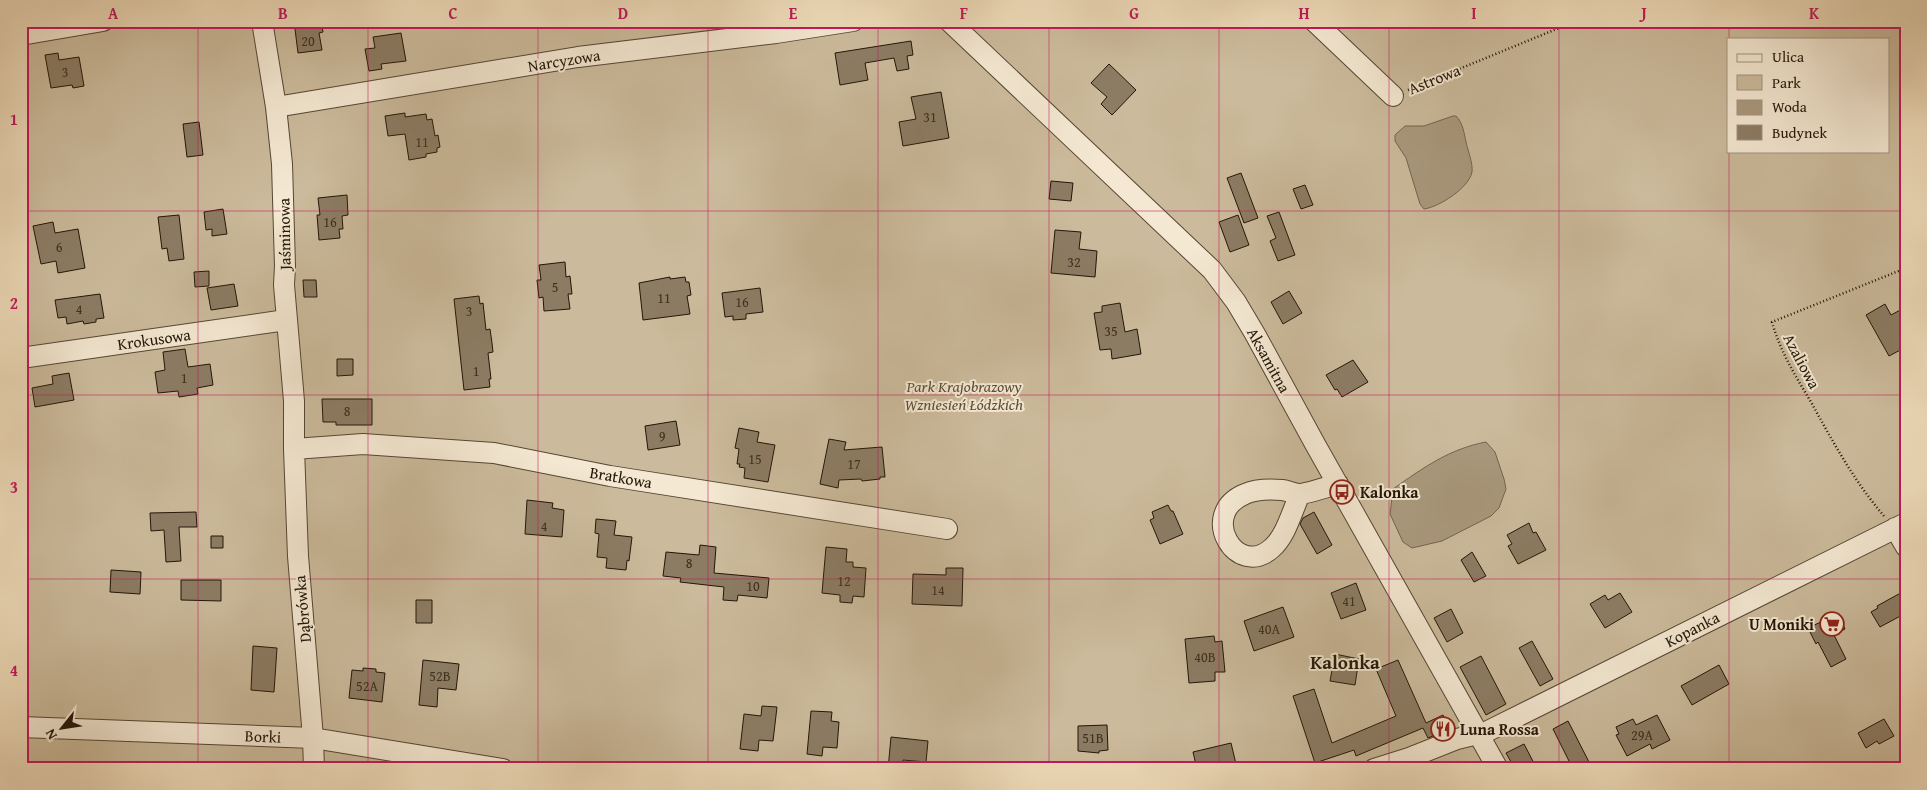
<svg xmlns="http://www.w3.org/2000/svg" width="1927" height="790" font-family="'Gentium Book Plus',serif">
  <rect width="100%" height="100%" fill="#eedbb9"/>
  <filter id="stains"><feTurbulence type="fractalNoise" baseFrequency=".004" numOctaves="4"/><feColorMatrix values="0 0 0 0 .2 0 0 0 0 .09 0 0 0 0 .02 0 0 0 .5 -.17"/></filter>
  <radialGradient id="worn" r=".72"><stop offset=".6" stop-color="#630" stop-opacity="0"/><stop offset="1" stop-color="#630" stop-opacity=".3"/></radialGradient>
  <path fill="#cbba9b" stroke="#766851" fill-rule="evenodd" d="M21,21h1885v748h-1885zM1728,39h160v112h-160z"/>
  <path fill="#a9987c" stroke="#73644d" d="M1453,116h3c7,7 8,17 10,26 2,9 7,21 6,30 -3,16 -33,35 -48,37l-4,-5 -14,-46 -11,-17v-6l10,-9h19z
    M1486,442l9,10 9,27 2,10 -7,19 -8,8 -49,25 -30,7 -9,-6 -13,-28 3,-25c30,-21 56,-40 93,-47z"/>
  <path fill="#8c7c64" stroke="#221607" d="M294,21h27l2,11 -4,1 3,17 -24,3z
    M401,33l5,28 -25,3 1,5 -13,2 -4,-22 10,-1 -2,-11z
    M911,41l2,14 -6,1 2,13 -12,2 -3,-13 -29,5 3,17 -28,5 -5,-32z
    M58,53l1,7 20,-3 5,29 -11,2 -1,-3 -21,3 -6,-33z
    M1109,64l27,26 -24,25 -11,-11 6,-7 -16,-14z
    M941,92l8,46 -46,8 -4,-24 17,-3 -5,-22z
    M405,113v4l21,-3 1,6 5,-1 3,17 3,-1 2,12 -3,1v4l-11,2v3l-17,3 -4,-26 -17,2 -3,-20z
    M199,122l4,33 -16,2 -4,-33z
    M1241,173l17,45 -14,5 -17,-45z
    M1051,181l22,2 -2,18 -22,-2z
    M1305,185l8,20 -12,4 -8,-20z
    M347,195l1,20 -6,1 1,13h-4l1,9 -21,2 -2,-25h3l-2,-17z
    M223,209l4,25 -15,2v-7l-6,1 -2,-18z
    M1279,212l16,43 -17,6 -8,-20 6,-3 -9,-22z
    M179,215l5,44 -15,2 -2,-13 -5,1 -4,-32z
    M1238,215l11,30 -19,7 -11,-30z
    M53,222l2,11 23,-4 7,39 -27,5 -2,-12 -15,3 -8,-38z
    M1055,230l26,2 -2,17 18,2 -2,26 -44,-4z
    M565,262l1,15 4,-1 2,18h-4l2,15 -26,2 -1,-14 -4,1 -2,-18h4l-2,-15z
    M209,271v15l-14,1 -1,-15z
    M670,277v2l15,-2 1,5h3l2,13 -4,1 3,18 -47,6 -4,-37z
    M303,280h13l1,17h-13z
    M234,284l4,22 -27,4 -4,-22z
    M760,288l3,24 -17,2v5l-13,1v-4l-8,1 -3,-24z
    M1289,291l13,22 -19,11 -12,-22z
    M100,294l4,24 -8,1v3l-12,2 -1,-3 -16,3 -1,-7 -8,1 -3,-18z
    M479,296l1,8 3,-1 3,27 4,-1 2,14 1,9 -5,1 3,26h-2l1,8 -26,3 -10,-91z
    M1120,303l5,29 12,-3 4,25 -29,5 -1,-10 -11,1 -6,-37 8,-1v-6z
    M1885,304l6,11 15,-8v23l-5,3 5,8v6l-17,9 -23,-41z
    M185,349l3,18 22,-3 3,21 -16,3 1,6 -19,3 -1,-6 -20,2 -3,-21 10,-2 -2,-18z
    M337,359h16v16l-16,1z
    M1353,360l15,22 -26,15 -5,-8 -2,1 -9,-15z
    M69,373l5,27 -39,7 -3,-19 21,-4 -1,-8z
    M322,399h50v26h-36v-3h-13z
    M676,421l4,24 -32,5 -3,-24z
    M739,428l20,4 -2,10 18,3 -7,37 -24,-4 1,-10 -6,-1 1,-3h-3l2,-15 -4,-1z
    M829,439l17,3 -2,8 38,-3 3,30h-5v2l-18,2 -1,-2 -22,1 -1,8 -18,-4z
    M527,500l26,3 -1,5 12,2 -2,27 -37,-3z
    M1168,505l3,6h2l10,23 -23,10 -10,-24 4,-2 -2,-6z
    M196,512l1,15h-18l2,34 -15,1 -2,-32 -13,1 -1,-18z
    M1314,512l18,33 -15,9 -17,-30 3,-6z
    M596,519l20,2 -2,14 18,2 -3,24 -2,-1 -1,10 -20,-2 1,-10 -10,-1 2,-23 -4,-1z
    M1529,523l4,10 3,-1 10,18 -28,14 -10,-18 4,-2 -5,-9z
    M211,536h12v12h-12z
    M700,545l16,2 -2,26 55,5 -2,20 -29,-3 -1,6 -14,-1 1,-13 -44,-5 1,-4 -18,-2 3,-24 33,3z
    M826,547l21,2 -1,13h7v5l13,1 -2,29 -11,-1 -1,7 -12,-1v-7l-18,-2z
    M1472,552l14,24 -12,6 -13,-22z
    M946,568h17l-1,38 -50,-2 1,-30 33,1z
    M111,570l30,2 -1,22 -30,-2z
    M181,580h40v21l-40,-1z
    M1356,583l10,27 -25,9 -10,-26z
    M1906,590v23l-26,14 -9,-15 7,-4 -1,-2z
    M1620,593l12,19 -27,16 -15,-24 15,-9 3,5z
    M416,600h16v23h-16z
    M1283,607l11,30 -40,14 -10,-30z
    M1451,609l12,24 -16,9 -13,-24z
    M1838,614l7,15 -11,6 12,24 -15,8 -13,-25 -2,2 -8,-16z
    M1214,636l1,6 7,-1 3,31h-10v9l-26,2 -4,-44z
    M1532,641l21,38 -13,7 -21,-38z
    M253,646l24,2 -3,44 -23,-2z
    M1335,654l24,5 -4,26 -25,-4z
    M1481,656l25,48 -20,11 -26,-48z
    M423,660l36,4 -3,26 -18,-2 -1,19 -18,-2z
    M1398,660l28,63 17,-8 7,14 -22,9 -5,-10 -67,28 -2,-6 -39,13 -22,-67 21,-7 18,54 64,-27 -20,-47z
    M1719,665l10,19 -37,21 -11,-19z
    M363,668l13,1v3l9,1 -3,29 -33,-4 3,-28 11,1z
    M762,706l15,1 -4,34 -14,-1 -1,11 -18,-2 4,-35 17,2z
    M811,711l21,1 -1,9 8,1 -2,26 -14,-1 -1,9 -15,-2z
    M1657,715l13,25 -18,9 -2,-5 -23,12 -11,-21 3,-1 -3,-7 17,-8 3,6z
    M1884,719l10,17 -15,8 -2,-3 -11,7 -8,-15z
    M1568,721l21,41 -12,7h-4l-20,-40z
    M1107,725l1,25 -9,1v2l-21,-2v-25z
    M891,737l37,4 -2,21 -23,-2 -1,9h-14z
    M1231,743l5,21 -18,5h-21l-4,-17z
    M1524,744l13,25h-22l-9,-16z"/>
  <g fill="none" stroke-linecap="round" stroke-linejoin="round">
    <g stroke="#554734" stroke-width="22">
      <path id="minor" d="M262,21l14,86 6,57 3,102 -1,19 10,116v48l4,107 15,182 1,31
        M949,21l263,249 24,32 19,32 60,110 183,325
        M1314,21l79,75
        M21,35l82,-14
        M276,107l302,-50 198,-24 77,-12
        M21,358l265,-38
        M294,449l69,-5 131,9 116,23 337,53
        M1300,494c-8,17 -14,42 -28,54 -35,32 -75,-34 -27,-54 11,-5 25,-5 37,-4 7,1 13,4 19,4 12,-2 25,-7 37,-10
        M1895,528l11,19
        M21,727l292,11 190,31
        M1374,769l35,-11 48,-19 29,-7 420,-209"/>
    </g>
    <path stroke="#221607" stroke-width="2.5" stroke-dasharray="1 2.5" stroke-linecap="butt" d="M1408,90l168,-69
      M1884,516c-30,-35 -51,-74 -73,-114 -15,-25 -31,-51 -39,-80l134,-54"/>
    <use href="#minor" stroke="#f4e8d2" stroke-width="20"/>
  </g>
  <path fill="none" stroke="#c2185b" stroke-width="1" stroke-opacity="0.55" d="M198,21v748M368,21v748M538,21v748M708,21v748M878,21v748M1049,21v748M1219,21v748M1389,21v748M1559,21v748M1729,21v18M1729,151v618M21,211h1885M21,395h1885M21,579h1885"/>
  <defs>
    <g id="bus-ring" transform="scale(1.25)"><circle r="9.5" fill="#f4e8d2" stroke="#8f2418" stroke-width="1.5"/><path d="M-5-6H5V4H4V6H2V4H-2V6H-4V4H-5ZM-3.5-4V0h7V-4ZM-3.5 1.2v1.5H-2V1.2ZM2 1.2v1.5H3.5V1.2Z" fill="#8f2418"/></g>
    <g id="supermarket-ring" transform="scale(1.25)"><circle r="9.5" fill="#f4e8d2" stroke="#8f2418" stroke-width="1.5"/><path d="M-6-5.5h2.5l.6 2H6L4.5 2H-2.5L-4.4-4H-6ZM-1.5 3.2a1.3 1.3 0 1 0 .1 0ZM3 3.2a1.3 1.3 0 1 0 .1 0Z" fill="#8f2418"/></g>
    <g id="restaurant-ring" transform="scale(1.25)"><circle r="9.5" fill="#f4e8d2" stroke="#8f2418" stroke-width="1.5"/><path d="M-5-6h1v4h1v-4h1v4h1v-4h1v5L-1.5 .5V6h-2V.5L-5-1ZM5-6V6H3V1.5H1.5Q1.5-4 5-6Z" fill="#8f2418"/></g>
  </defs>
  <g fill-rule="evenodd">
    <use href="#bus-ring" x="1342" y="492"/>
    <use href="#supermarket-ring" x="1832" y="624"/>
    <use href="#restaurant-ring" x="1443" y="729"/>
  </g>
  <g text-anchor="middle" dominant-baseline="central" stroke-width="4" stroke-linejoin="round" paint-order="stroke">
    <g font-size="14" fill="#3c301e">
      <text x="308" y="41">20</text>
      <text x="65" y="72">3</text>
      <text x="930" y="117">31</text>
      <text x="422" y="142">11</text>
      <text x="330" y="222">16</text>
      <text x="59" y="247">6</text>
      <text x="1074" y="262">32</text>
      <text x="555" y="287">5</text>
      <text x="664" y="298">11</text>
      <text x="742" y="302">16</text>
      <text x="79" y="309">4</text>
      <text x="469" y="311">3</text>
      <text x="1111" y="331">35</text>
      <text x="476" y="371">1</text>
      <text x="184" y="378">1</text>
      <text x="347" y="411">8</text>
      <text x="662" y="436">9</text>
      <text x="755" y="459">15</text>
      <text x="854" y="464">17</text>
      <text x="544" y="526">4</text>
      <text x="689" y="563">8</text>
      <text x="844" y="581">12</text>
      <text x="753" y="586">10</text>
      <text x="938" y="590">14</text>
      <text x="1349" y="601">41</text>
      <text x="1269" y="629">40A</text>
      <text x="1205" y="657">40B</text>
      <text x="440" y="676">52B</text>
      <text x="367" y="686">52A</text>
      <text x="1642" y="735">29A</text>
      <text x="1093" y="738">51B</text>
    </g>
    <g font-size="16" fill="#221607" stroke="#f4e8d2">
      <text transform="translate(564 60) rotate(-9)">Narcyzowa</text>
      <text transform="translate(1434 79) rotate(-22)">Astrowa</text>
      <text transform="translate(284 234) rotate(-91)">Jaśminowa</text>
      <text transform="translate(154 339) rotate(-8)">Krokusowa</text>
      <text transform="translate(1269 360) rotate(61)">Aksamitna</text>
      <text transform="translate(1802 361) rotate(62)">Azaliowa</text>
      <text transform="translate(621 477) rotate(10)">Bratkowa</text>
      <text transform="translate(302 609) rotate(-95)">Dąbrówka</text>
      <text transform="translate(1692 629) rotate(-27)">Kopanka</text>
      <text transform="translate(263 736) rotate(2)">Borki</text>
    </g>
    <g font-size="16" font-style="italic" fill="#5d4f3b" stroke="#f4e8d2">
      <text x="964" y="386">Park Krajobrazowy<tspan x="964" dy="18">Wzniesień Łódzkich</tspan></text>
    </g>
    <g font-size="16" font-weight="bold" fill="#221607" stroke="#f4e8d2" text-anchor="start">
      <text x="1360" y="492">Kalonka</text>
      <text x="1814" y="624" text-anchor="end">U Moniki</text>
      <text x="1460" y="729">Luna Rossa</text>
    </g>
    <g font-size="19" font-weight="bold" fill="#221607" stroke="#f4e8d2">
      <text x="1345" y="662">Kalonka</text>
    </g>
  </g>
  <rect width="1927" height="790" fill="none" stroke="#eedbb9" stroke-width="55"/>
  <rect x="1727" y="38" width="162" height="115" fill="#f4e8d2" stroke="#a09481"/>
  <rect x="1737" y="54" width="25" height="8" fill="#f4e8d2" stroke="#a09481"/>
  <text x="1772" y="62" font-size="15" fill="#221607">Ulica</text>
  <rect x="1737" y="75" width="25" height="15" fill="#cbba9b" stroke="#a09481"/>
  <text x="1772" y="88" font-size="15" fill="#221607">Park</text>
  <rect x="1737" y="100" width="25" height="15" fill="#a9987c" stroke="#a09481"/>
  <text x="1772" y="112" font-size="15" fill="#221607">Woda</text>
  <rect x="1737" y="125" width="25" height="15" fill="#8c7c64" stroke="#a09481"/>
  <text x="1772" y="138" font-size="15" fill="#221607">Budynek</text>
  <g transform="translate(62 728) rotate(240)" stroke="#f4e8d2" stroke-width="4" paint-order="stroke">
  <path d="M0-4L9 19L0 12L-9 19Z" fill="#221607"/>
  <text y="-8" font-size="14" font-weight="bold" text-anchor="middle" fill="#221607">N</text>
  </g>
  <rect x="28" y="28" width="1872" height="734" fill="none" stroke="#c2185b" stroke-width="2"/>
  <g font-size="16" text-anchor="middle" font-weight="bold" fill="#c2185b">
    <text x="113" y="19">A</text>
    <text x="283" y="19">B</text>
    <text x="453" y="19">C</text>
    <text x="623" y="19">D</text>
    <text x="793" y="19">E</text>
    <text x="964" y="19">F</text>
    <text x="1134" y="19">G</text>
    <text x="1304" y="19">H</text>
    <text x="1474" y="19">I</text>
    <text x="1644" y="19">J</text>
    <text x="1814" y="19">K</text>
    <text x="14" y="125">1</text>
    <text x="14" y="309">2</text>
    <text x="14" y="493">3</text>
    <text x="14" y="676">4</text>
  </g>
  <rect width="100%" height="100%" filter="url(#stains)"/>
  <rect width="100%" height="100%" fill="url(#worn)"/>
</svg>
